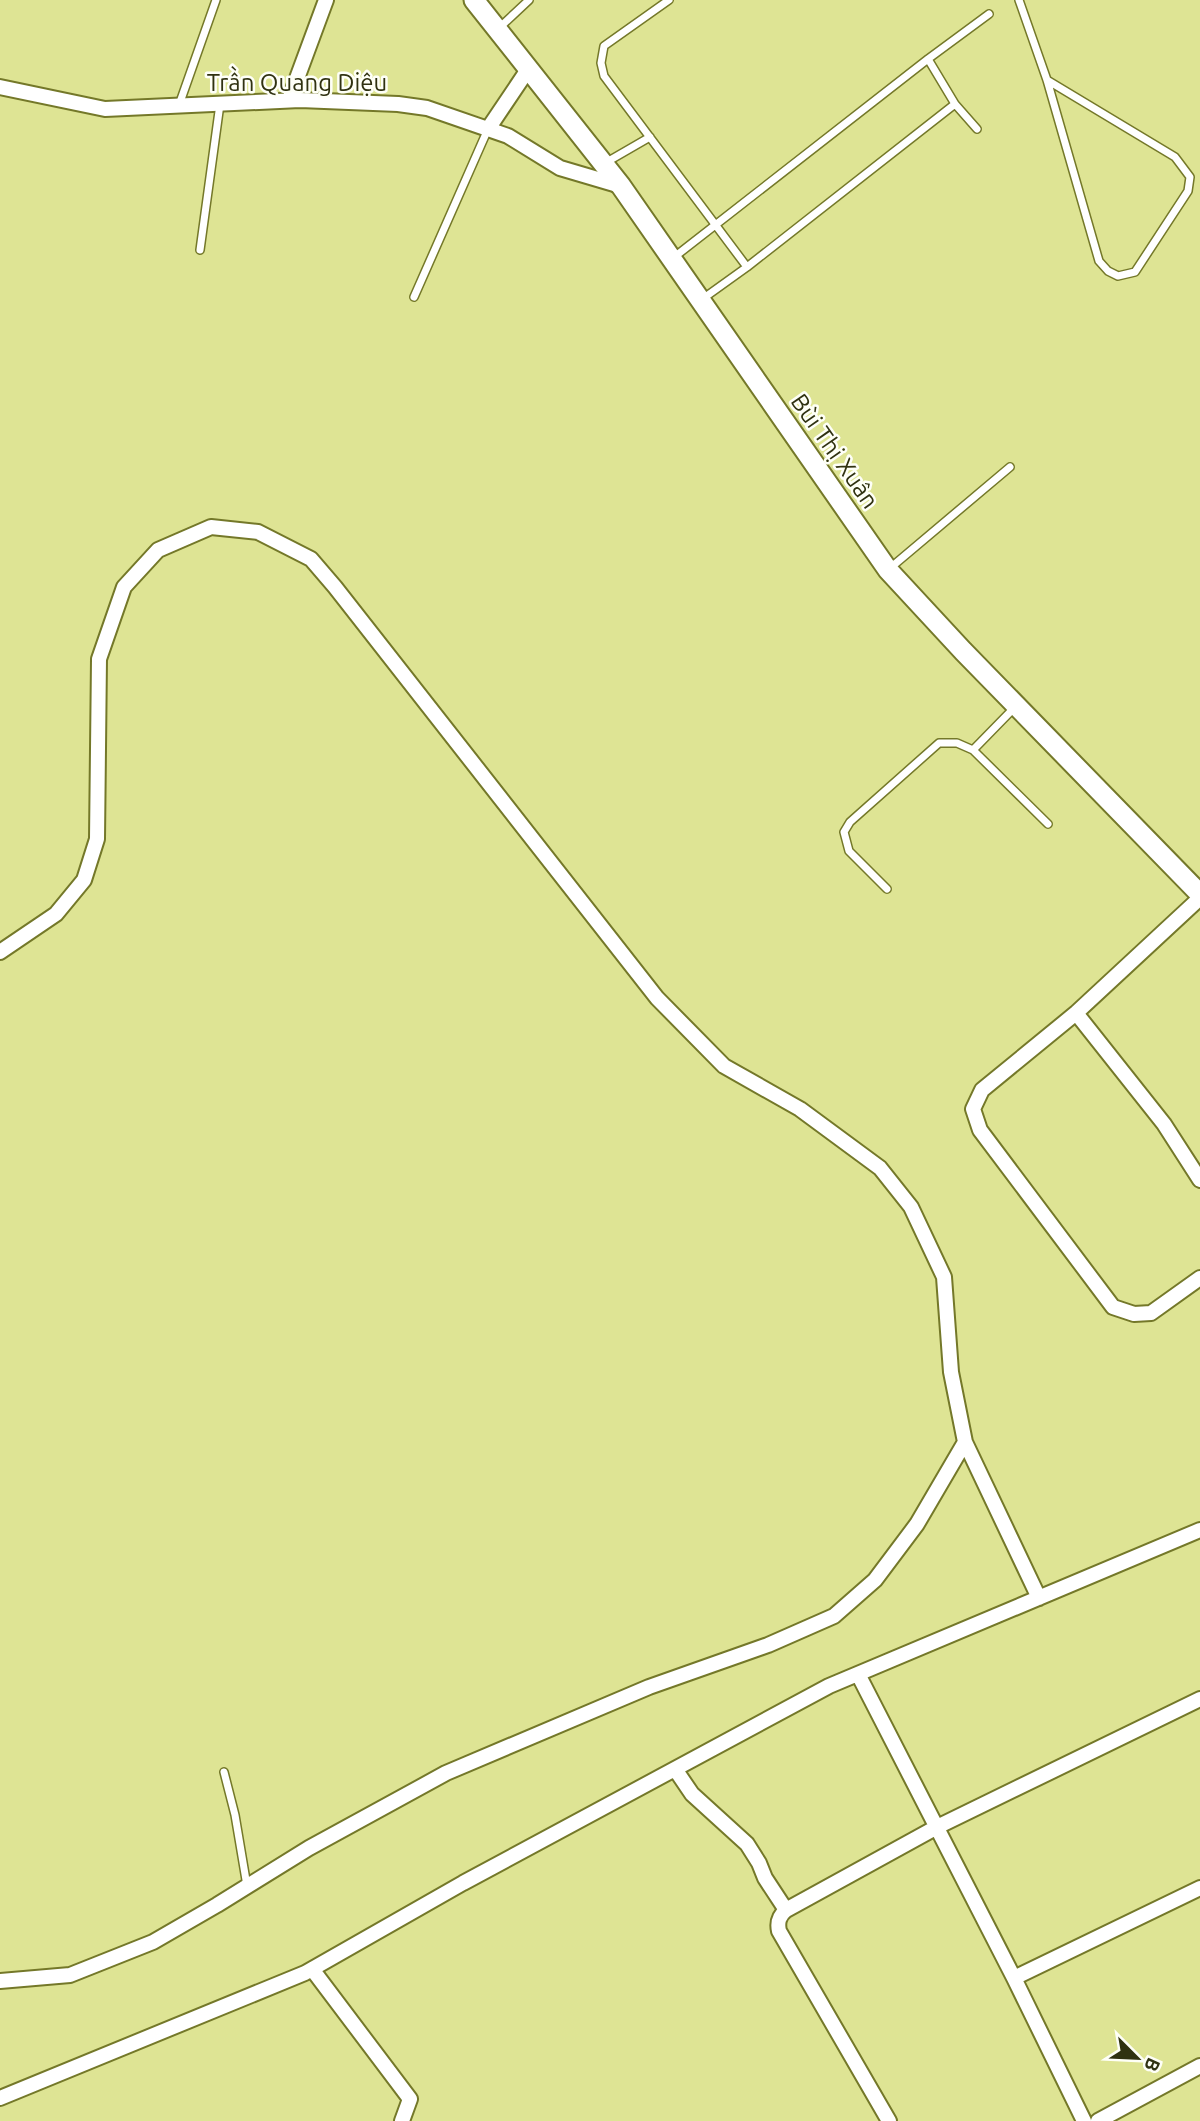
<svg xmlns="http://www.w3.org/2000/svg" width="1200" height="2121" font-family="Ubuntu,sans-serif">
  <rect width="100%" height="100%" fill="#dee494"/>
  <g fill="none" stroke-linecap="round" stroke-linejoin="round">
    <g stroke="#747829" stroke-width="10">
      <path id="service" d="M669,0l-65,46 -3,17 3,13 143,191
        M1019,0l28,80 52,181 9,10 10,5 17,-4 53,-81 2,-14 -15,-20 -128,-77
        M498,29l31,-29
        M955,104l22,25
        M179,105l37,-105
        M605,163l45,-26
        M200,250l20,-146
        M673,258l255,-199 61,-45
        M414,297l74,-168
        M701,300l46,-33 208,-163 -27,-45
        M889,569l121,-102
        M973,750l75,74
        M887,889l-38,-38 -5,-19 6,-10 89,-79h18l16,7 43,-44
        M224,1772l11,43 12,71"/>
    </g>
    <g stroke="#747829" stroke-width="18">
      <path id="minor" d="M0,87l105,22 195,-9 98,4 29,4 81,28 52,32 61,18
        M289,100l37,-100
        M488,129l41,-61
        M1200,898l-124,115 -94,77 -9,19 7,21 133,177 21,7 17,-1 49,-35
        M0,952l56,-38 28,-34 13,-41 2,-180 25,-72 34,-37 53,-23 47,5 53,27 24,28 322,411 67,68 76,43 80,59 31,39 33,70 7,95 14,70 74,156
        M1076,1013l88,111 36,56
        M858,1674l156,304 70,143
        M675,1769l17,25 55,50 12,19 6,15 21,32
        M312,1969l98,130 -8,22
        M1014,1978l186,-90
        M0,1981l70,-6 83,-33 64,-37 92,-57 137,-75 203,-86 119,-42 66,-29 41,-36 42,-56 48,-82
        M0,2098l305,-125 158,-90 366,-197 371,-156
        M889,2121l-110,-190c-2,-9 0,-15 7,-21l151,-83 263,-128
        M1098,2121l102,-55"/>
    </g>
    <g stroke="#747829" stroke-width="23">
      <path id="secondary" d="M474,0l147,186 267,384 75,81 237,243"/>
    </g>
    <use href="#service" stroke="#fff" stroke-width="7"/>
    <use href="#minor" stroke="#fff" stroke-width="14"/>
    <use href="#secondary" stroke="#fff" stroke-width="19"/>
  </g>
  <g text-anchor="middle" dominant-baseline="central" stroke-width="5" stroke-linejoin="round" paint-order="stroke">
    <g font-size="24" fill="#303211" stroke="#fefff7">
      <text x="297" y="82">Trần Quang Diệu</text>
      <text transform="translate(835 451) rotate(55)">Bùi Thị Xuân</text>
    </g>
  </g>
  <g transform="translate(1137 2058) rotate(114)" stroke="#fefff7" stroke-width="5" paint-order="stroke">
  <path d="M0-5L12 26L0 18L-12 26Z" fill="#303211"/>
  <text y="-10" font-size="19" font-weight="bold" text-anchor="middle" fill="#303211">B</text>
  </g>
</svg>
